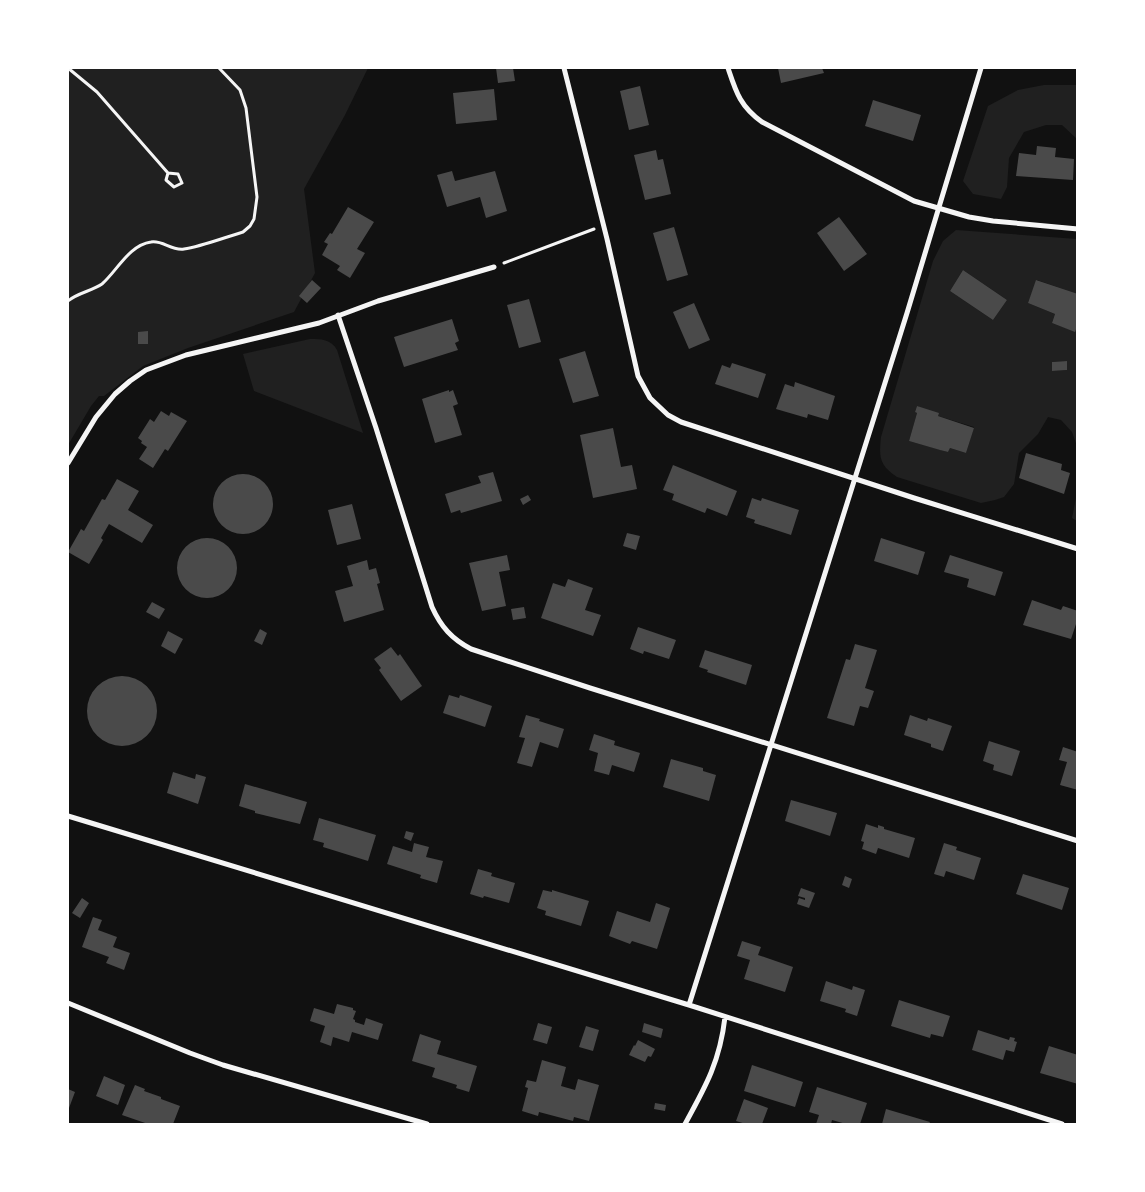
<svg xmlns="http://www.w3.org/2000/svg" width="1145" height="1192" font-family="'Exo 2',sans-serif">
  <rect width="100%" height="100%" fill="#111"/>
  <path fill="#202020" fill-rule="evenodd" d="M68,68h300l-23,47 -41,74 11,84 -21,39 -106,36 -45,18 -39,30h-5l-8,10 -23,39z
    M1044,85h33v54l-15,-14h-16l-22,7 -15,26 -2,29 -6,12 -28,-5 -10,-13 25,-75 30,-16z
    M956,230l121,9v55l-40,-14 -9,23 27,11 -3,9 22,8 3,-7v122l-5,-14 -11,-12 -13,-3 -10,17 -19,19 -5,31 -10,13 -9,3 -14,3 -84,-26c-18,-12 -18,-20 -16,-40l52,-176 10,-20zM963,270l44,30 -14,20 -43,-29zM1067,361v9l-15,1v-9zM917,406l21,10 36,11 -8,26 -16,-5 -2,4 -39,-11 8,-28 -2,-1z
    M310,339c11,0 21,0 27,11l26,83 -109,-42 -11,-37z
    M1077,493v28l-5,-3z"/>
  <path fill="#4a4a4a" d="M496,68h17l2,13 -17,2z
    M778,68h44l2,5 -43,10z
    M640,86l9,39 -20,5 -9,-39z
    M494,89l3,31 -41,4 -3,-31z
    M873,100l48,15 -8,26 -48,-15z
    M1037,146l19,2 -1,9 19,2 -1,21 -57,-4 3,-23 17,2z
    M656,150l2,10 5,-1 8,35 -26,6 -11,-45z
    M452,171l3,10 40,-10 12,40 -21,7 -6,-21 -33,10 -10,-32z
    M348,207l26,15 -17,27 8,4 -15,25 -13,-8 3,-4 -18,-11 6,-11 -4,-2 6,-9 2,1z
    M839,217l28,37 -23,17 -27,-38z
    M674,227l14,48 -21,6 -14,-48z
    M963,270l44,30 -14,20 -43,-29z
    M312,280l9,8 -14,15 -8,-7z
    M1036,280l42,14v30l-3,8 -23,-9 3,-9 -27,-11z
    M529,299l12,43 -22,6 -12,-43z
    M694,303l16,37 -21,9 -16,-37z
    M452,319l7,22 -4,2 3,7 -54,17 -10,-30z
    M148,331v13h-10v-12z
    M585,351l14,45 -26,7 -14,-44z
    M1067,361v9l-15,1v-9z
    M732,363l34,11 -8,24 -43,-14 7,-19 8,3z
    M795,382l40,14 -7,24 -20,-6 -1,4 -31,-9 9,-25 9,3z
    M449,390v2l4,-2 5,14 -5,2 9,29 -27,8 -13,-44z
    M917,406l22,7 -1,3 36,12 -8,25 -16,-5 -2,4 -8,-2 -31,-9 8,-28 -2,-1z
    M161,411l8,5 2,-4 16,9 -19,30 -3,-2 -12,19 -14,-9 8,-12 -6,-4 1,-2 -4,-3 12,-19 4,3z
    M613,428l8,39 11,-2 5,24 -44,9 -13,-63z
    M1026,453l36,11 -1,6 9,3 -6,21 -45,-16z
    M673,465l64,26 -10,25 -20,-8 -2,5 -33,-13 2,-6 -11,-4z
    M493,472l9,29 -41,12 -1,-3 -9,3 -6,-19 36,-11 -3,-7z
    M213 504a30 30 0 1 1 60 0a30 30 0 1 1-60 0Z
    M117,479l22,12 -11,19 25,15 -11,18 -33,-19 -8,14 2,2 -14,24 -21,-12 13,-23 3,2 18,-32 3,1z
    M528,495l3,5 -8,5 -3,-6z
    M752,498l9,3 1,-3 37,12 -8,25 -37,-12 1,-3 -9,-3z
    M352,504l9,35 -24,6 -9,-35z
    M627,533l13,3 -4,14 -13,-4z
    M881,538l44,14 -7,23 -44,-14z
    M177 568a30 30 0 1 1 60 0a30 30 0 1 1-60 0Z
    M507,555l3,15 -11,2 7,34 -24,5 -13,-48z
    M950,555l53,17 -8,24 -28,-9 2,-8 -25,-7z
    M367,560l2,10 7,-2 4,15 -3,1 7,26 -40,12 -9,-31 18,-5 -6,-20z
    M568,579l25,9 -8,22 16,5 -8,21 -52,-18 12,-35 12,4z
    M1032,600l29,10 2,-4 15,5v7l-7,21 -48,-14z
    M152,602l13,7 -6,10 -13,-7z
    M524,607l2,11 -13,2 -2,-11z
    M638,627l38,13 -7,19 -25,-8 -1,3 -13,-5z
    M260,629l7,4 -5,12 -8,-4z
    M168,631l15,8 -8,15 -14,-8z
    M855,644l22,6 -12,38 9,3 -6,17 -8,-2 -6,20 -27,-8 19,-59 4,1z
    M391,647l7,9 2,-2 22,32 -21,15 -22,-31 2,-2 -7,-9z
    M705,650l47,15 -6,20 -39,-13 1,-2 -9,-3z
    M87 711a35 35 0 1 1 70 0a35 35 0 1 1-70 0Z
    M449,695l10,3 1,-3 32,11 -7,21 -42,-14z
    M526,715l14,4 -1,2 25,8 -6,19 -18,-6 -8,25 -15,-4 8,-25 -6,-1z
    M910,715l17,6 1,-3 24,8 -9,25 -12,-4v-3l-27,-9z
    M594,734l21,7 -1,4 26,8 -6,19 -22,-7 -3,10 -15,-4 4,-18 -9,-3z
    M989,741l31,10 -8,25 -19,-6 1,-5 -11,-4z
    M1063,747l15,5v38l-18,-5 7,-23 -8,-2z
    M671,759l32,9v3l13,4 -7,26 -46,-14z
    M173,772l22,7 1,-5 10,3 -8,27 -31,-11z
    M245,784l62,18 -7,22 -45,-11v-2l-16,-5z
    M791,800l46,13 -7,23 -45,-15z
    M319,818l57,17 -8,26 -45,-14 1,-4 -11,-3z
    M866,824l12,4v-3l6,2v2l31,9 -6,20 -31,-10 -2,6 -14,-5 2,-7 -3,-1z
    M406,831l8,2 -3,8 -7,-3z
    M414,843l15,4 -3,10 17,4 -6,22 -17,-5 1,-3 -34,-11 6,-18 19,6z
    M944,843l13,4 -1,3 25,8 -7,22 -28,-9 -2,6 -10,-3z
    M478,869l14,4 -1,3 24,7 -6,20 -25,-7 -1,2 -13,-4z
    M1023,874l46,14 -7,22 -46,-16z
    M845,876l7,3 -3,9 -7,-3z
    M801,888l14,5 -6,15 -12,-4 2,-6 6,2v-2l-7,-2z
    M543,890l9,2v-2l37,11 -8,25 -36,-11 1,-4 -9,-3z
    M82,898l7,5 -9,15 -8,-5z
    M656,903l14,5 -13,41 -25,-8 -2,3 -21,-8 8,-25 33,11z
    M93,917l9,3 -4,10 19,7 -4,10 17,6 -6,17 -18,-7 3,-6 -27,-10z
    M742,941l19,6 -3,8 35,12 -8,25 -41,-13 6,-19 -13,-4z
    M826,981l26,9 1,-4 12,4 -8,26 -12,-4 1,-3 -26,-8z
    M899,1000l51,16 -7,21 -12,-3 -1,4 -39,-12z
    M337,1004l16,4v2l3,1 -3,8 2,1v2l9,3 2,-7 17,6 -5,16 -26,-8 -3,10 -16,-5 -2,9 -11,-4 5,-16 -15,-5 4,-13 20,6z
    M538,1023l14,4 -5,17 -14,-4z
    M644,1023l19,6 -2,9 -19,-6z
    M586,1026l13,4 -6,21 -14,-4z
    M978,1030l31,10 1,-3 5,1 -1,3 3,1 -3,10 -8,-2 -3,10 -31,-10z
    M420,1034l21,7 -4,13 40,12 -8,26 -13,-4 1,-3 -25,-8 3,-9 -23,-7z
    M638,1040l17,9 -4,8 -3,-1 -3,6 -16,-7 5,-10 1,1z
    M1049,1046l29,9v29l-38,-11z
    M542,1060l24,7 -5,19 14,4 3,-11 21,6 -10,36 -15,-4 -1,4 -34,-9 -1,4 -16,-5 6,-23 -3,-1 2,-7 9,2z
    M752,1065l51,17 -8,25 -51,-16z
    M104,1076l21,9 -7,20 -22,-9z
    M135,1085l10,4 -1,2 17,6v2l19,7 -7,18h-25l-26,-9z
    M817,1087l50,16 -7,21h-14l-14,-4 -1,4h-15l3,-9 -10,-3z
    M68,1089l7,3 -6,16h-1z
    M744,1099l24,9 -6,16h-16l-10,-3z
    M655,1103l11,2 -1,6 -11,-2z
    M886,1109l44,13 -1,2h-47z"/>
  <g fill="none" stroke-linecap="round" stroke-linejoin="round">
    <path stroke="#f5f5f5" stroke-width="3" d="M68,68l29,24 71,81 10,1 4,9 -8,4 -8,-7 2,-7
      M504,263l90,-34
      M68,301c9,-8 24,-10 34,-17 15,-13 27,-39 49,-42 12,-2 20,9 33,7 16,-2 42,-12 59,-17l7,-6 4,-7 3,-22 -11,-89 -6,-18 -21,-22"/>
    <path stroke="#f5f5f5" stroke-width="5" d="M564,68l43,171 31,137 12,22 18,17 13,7 233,76 164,51
      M728,68c8,24 12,38 34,54l152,79 55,16 24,4 85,8
      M338,315l38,113 56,179c9,20 20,32 39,42l119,39 488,153
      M68,463l28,-46 19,-23 15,-13 16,-11 40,-15 133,-32 59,-22 116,-34
      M68,816l621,189 373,119
      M68,1003l122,50 33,12 204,59
      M689,1005l218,-692 74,-245
      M685,1124c21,-38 35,-63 40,-107"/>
  </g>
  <rect width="1145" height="1192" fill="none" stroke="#ffffff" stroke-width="138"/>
</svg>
